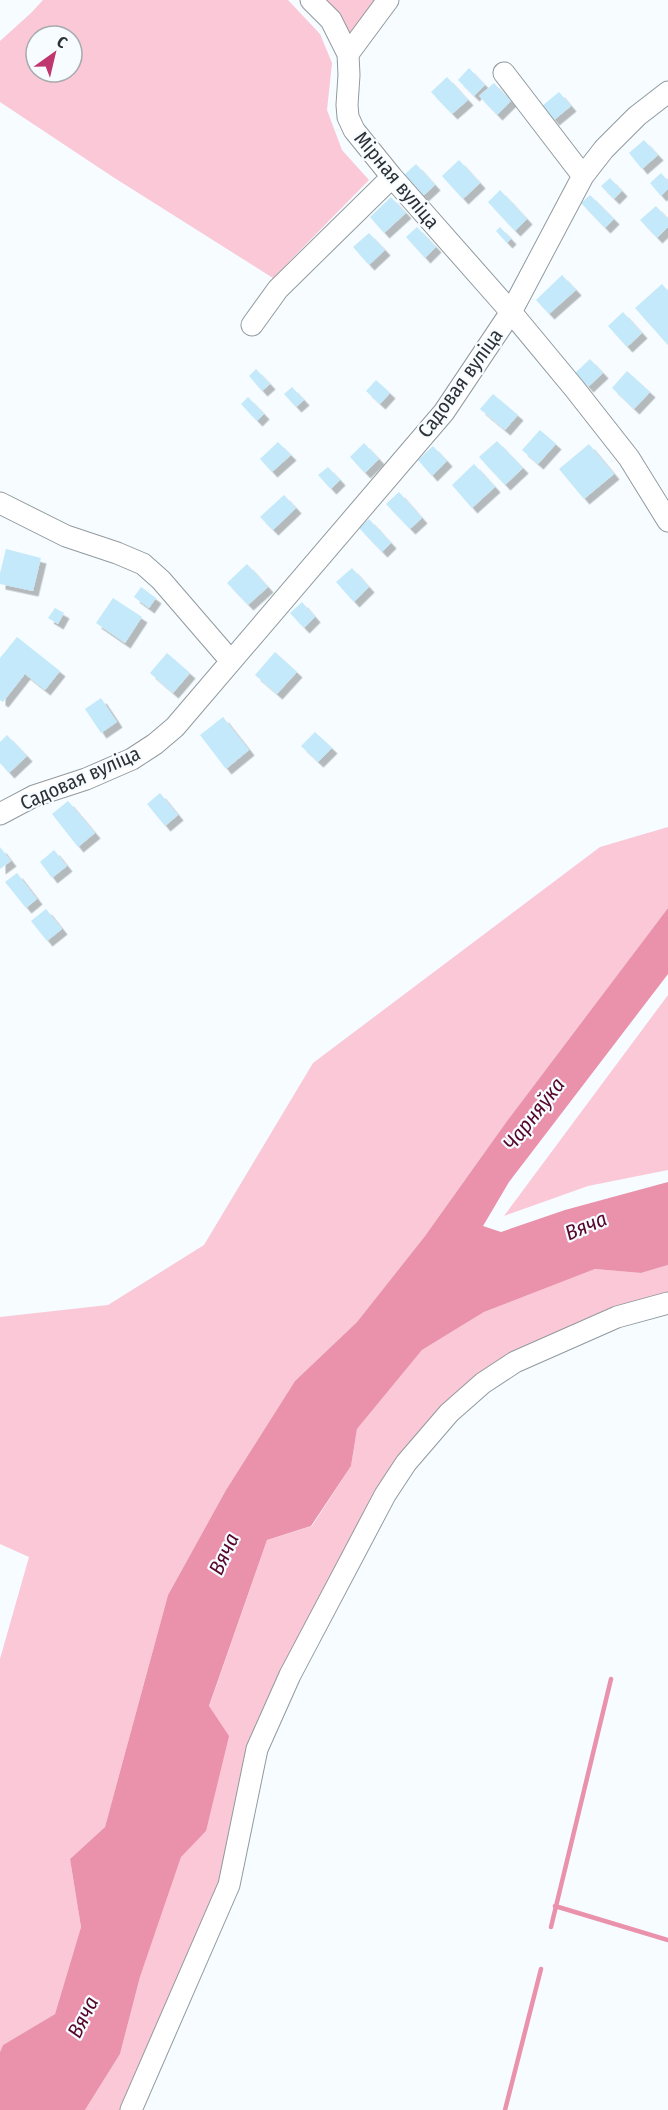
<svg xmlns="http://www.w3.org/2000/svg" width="668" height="2110" font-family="'Fira Sans Condensed',sans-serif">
  <defs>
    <filter id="shadow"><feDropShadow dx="5.5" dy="5.5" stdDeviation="0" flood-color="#0004"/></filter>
  </defs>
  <rect width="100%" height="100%" fill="#f6fcff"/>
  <path fill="#fac8d6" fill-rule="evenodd" d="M43,0h245l32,34 12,29 -5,47 15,40 27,30 -96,98 -160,-101 -113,-75v-61l31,-28zM36,36h36v36h-36z
    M311,0h75l-38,54z
    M668,827v81l-161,213 -82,115 -68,86 -62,59 -69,109 -58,105 -63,232 -35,32 11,68 -26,87 -52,31 -3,7v-393l29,-102 -29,-13v-227l108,-12 96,-60 109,-182 287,-216z
    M668,995v175l-80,16 -84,30z
    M668,1265v38l-153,59 -109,101 -149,286 -28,136 -98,225h-46l35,-56 20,-77 41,-121 25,-25 3,-124 58,-167 45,-14 39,-60 6,-37 65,-79 62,-38 111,-43 46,4z"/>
  <path fill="#ea91ac" d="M668,908v66l-159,208 -26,44 18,6 64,-22 103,-28v83l-27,8 -46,-4 -111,43 -62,38 -65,79 -6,37 -40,60 -44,14 -58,166 20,30 -23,95 -25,26 -41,120 -20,77 -35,56h-85v-58l3,-7 52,-31 26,-87 -11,-68 35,-32 63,-232 58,-105 69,-109 62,-59 68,-86 82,-115z"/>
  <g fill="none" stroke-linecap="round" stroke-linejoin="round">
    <path stroke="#ea91ac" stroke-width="4.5" d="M555,1906l113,34
      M551,1927l60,-248
      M505,2110l36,-141"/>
  </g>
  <path fill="#c4e9fa" filter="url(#shadow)" d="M469,68l16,17 -11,11 -16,-16z
    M447,77l21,23 -16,14 -21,-22z
    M494,83l17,18 -14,14 -18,-19z
    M559,92l12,14 -17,14 -12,-14z
    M644,140l14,15 -16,14 -13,-16z
    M459,160l21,23 -17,16 -21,-23z
    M416,164l19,21 -12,11 -19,-21z
    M661,173l7,8v8l-7,7 -11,-13z
    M610,178l12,13 -8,8 -13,-13z
    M500,190l27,29 -12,12 -27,-29z
    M590,195l24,24 -9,9 -24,-25z
    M391,197l15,16 -22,20 -14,-16z
    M656,206l12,13v8l-11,11 -17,-18z
    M417,227l19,20 -11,11 -19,-21z
    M500,227l11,12 -4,4 -11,-12z
    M369,233l16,17 -16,15 -16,-18z
    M562,275l14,15 -27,24 -13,-14z
    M662,284l6,7v54l-33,-37z
    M623,312l19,21 -15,14 -19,-21z
    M590,359l13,14 -15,14 -13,-14z
    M256,369l14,15 -8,7 -13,-15z
    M627,371l23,21 -16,17 -22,-21z
    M376,380l14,13 -10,11 -14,-13z
    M292,387l12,13 -8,7 -12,-13z
    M493,394l25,21 -13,15 -25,-21z
    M248,397l16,17 -7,7 -16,-17z
    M540,430l16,14 -18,20 -16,-14z
    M497,441l26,27 -18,17 -26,-28z
    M278,442l13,13 -19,17 -12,-13z
    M364,443l15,16 -14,14 -15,-16z
    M589,444l25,30 -30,25 -25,-30z
    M433,446l14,15 -15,15 -14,-16z
    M474,464l21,23 -23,21 -20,-23z
    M328,467l12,13 -9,9 -13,-14z
    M399,492l23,26 -12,11 -24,-25z
    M284,495l12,13 -23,22 -13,-13z
    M369,519l22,24 -9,9 -23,-24z
    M6,549l35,9 -8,33 -33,-7v-11z
    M247,564l21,23 -20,18 -21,-22z
    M352,568l17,19 -15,15 -18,-20z
    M141,587l15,11 -7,10 -15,-11z
    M113,598l29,19 -17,26 -29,-20z
    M302,602l13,15 -11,11 -14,-15z
    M55,608l9,5 -6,11 -10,-6z
    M17,637l43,34 -15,19 -20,-16 -22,28 -3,-2v-42z
    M275,652l22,20 -20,22 -22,-19z
    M167,653l23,20 -17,20 -23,-20z
    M101,698l16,24 -16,11 -16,-24z
    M223,717l26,33 -23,19 -26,-34z
    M315,732l17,16 -14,14 -17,-16z
    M7,735l20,21 -18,17 -9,-10v-21z
    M160,793l18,22 -13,11 -18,-22z
    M68,801l27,32 -17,14 -26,-33z
    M0,847l11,14 -11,8z
    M54,850l13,16 -15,12 -12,-16z
    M17,873l20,26 -11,9 -21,-26z
    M46,909l16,20 -15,12 -16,-20z"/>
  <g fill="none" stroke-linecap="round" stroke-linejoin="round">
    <g stroke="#919a9e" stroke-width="23">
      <path id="minor" d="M311,0l20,20 17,34 1,21 -2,30 1,12 6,13 38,47 119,135 63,76 55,70 39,63
        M348,54l40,-54
        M504,73l79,103
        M252,325l26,-36 114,-112
        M0,503l66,33 51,17 26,11 18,16 69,80
        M0,814l34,-18 52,-17 46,-20 23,-15 20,-17 269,-315 67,-100 72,-136 21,-27 33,-33 31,-24
        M131,2110l98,-225 28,-136 33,-74 95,-180 21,-32 43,-50 34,-30 32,-21 102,-45 51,-14"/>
    </g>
    <use href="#minor" stroke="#fff" stroke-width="21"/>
  </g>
  <g text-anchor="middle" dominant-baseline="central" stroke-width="4.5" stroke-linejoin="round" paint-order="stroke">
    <g font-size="20" fill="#2d3133" stroke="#f6fcff">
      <text transform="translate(397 180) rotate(50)">Мірная вуліца</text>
      <text transform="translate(460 383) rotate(-54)">Садовая вуліца</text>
      <text transform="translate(80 778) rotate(-24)">Садовая вуліца</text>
    </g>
    <g font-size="21" font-style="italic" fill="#57062b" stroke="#f6fcff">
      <text transform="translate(534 1114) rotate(-52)">Чарняўка</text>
      <text transform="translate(586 1226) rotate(-23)">Вяча</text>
      <text transform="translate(224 1554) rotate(-65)">Вяча</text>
      <text transform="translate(83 2017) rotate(-63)">Вяча</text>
    </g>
  </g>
  <g transform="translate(54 54) rotate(34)"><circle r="28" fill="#f6fcff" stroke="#a6abad" stroke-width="1.5"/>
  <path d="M0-4.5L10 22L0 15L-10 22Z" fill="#c0366e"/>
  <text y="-9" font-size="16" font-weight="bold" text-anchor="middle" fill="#2d3133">С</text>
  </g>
</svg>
